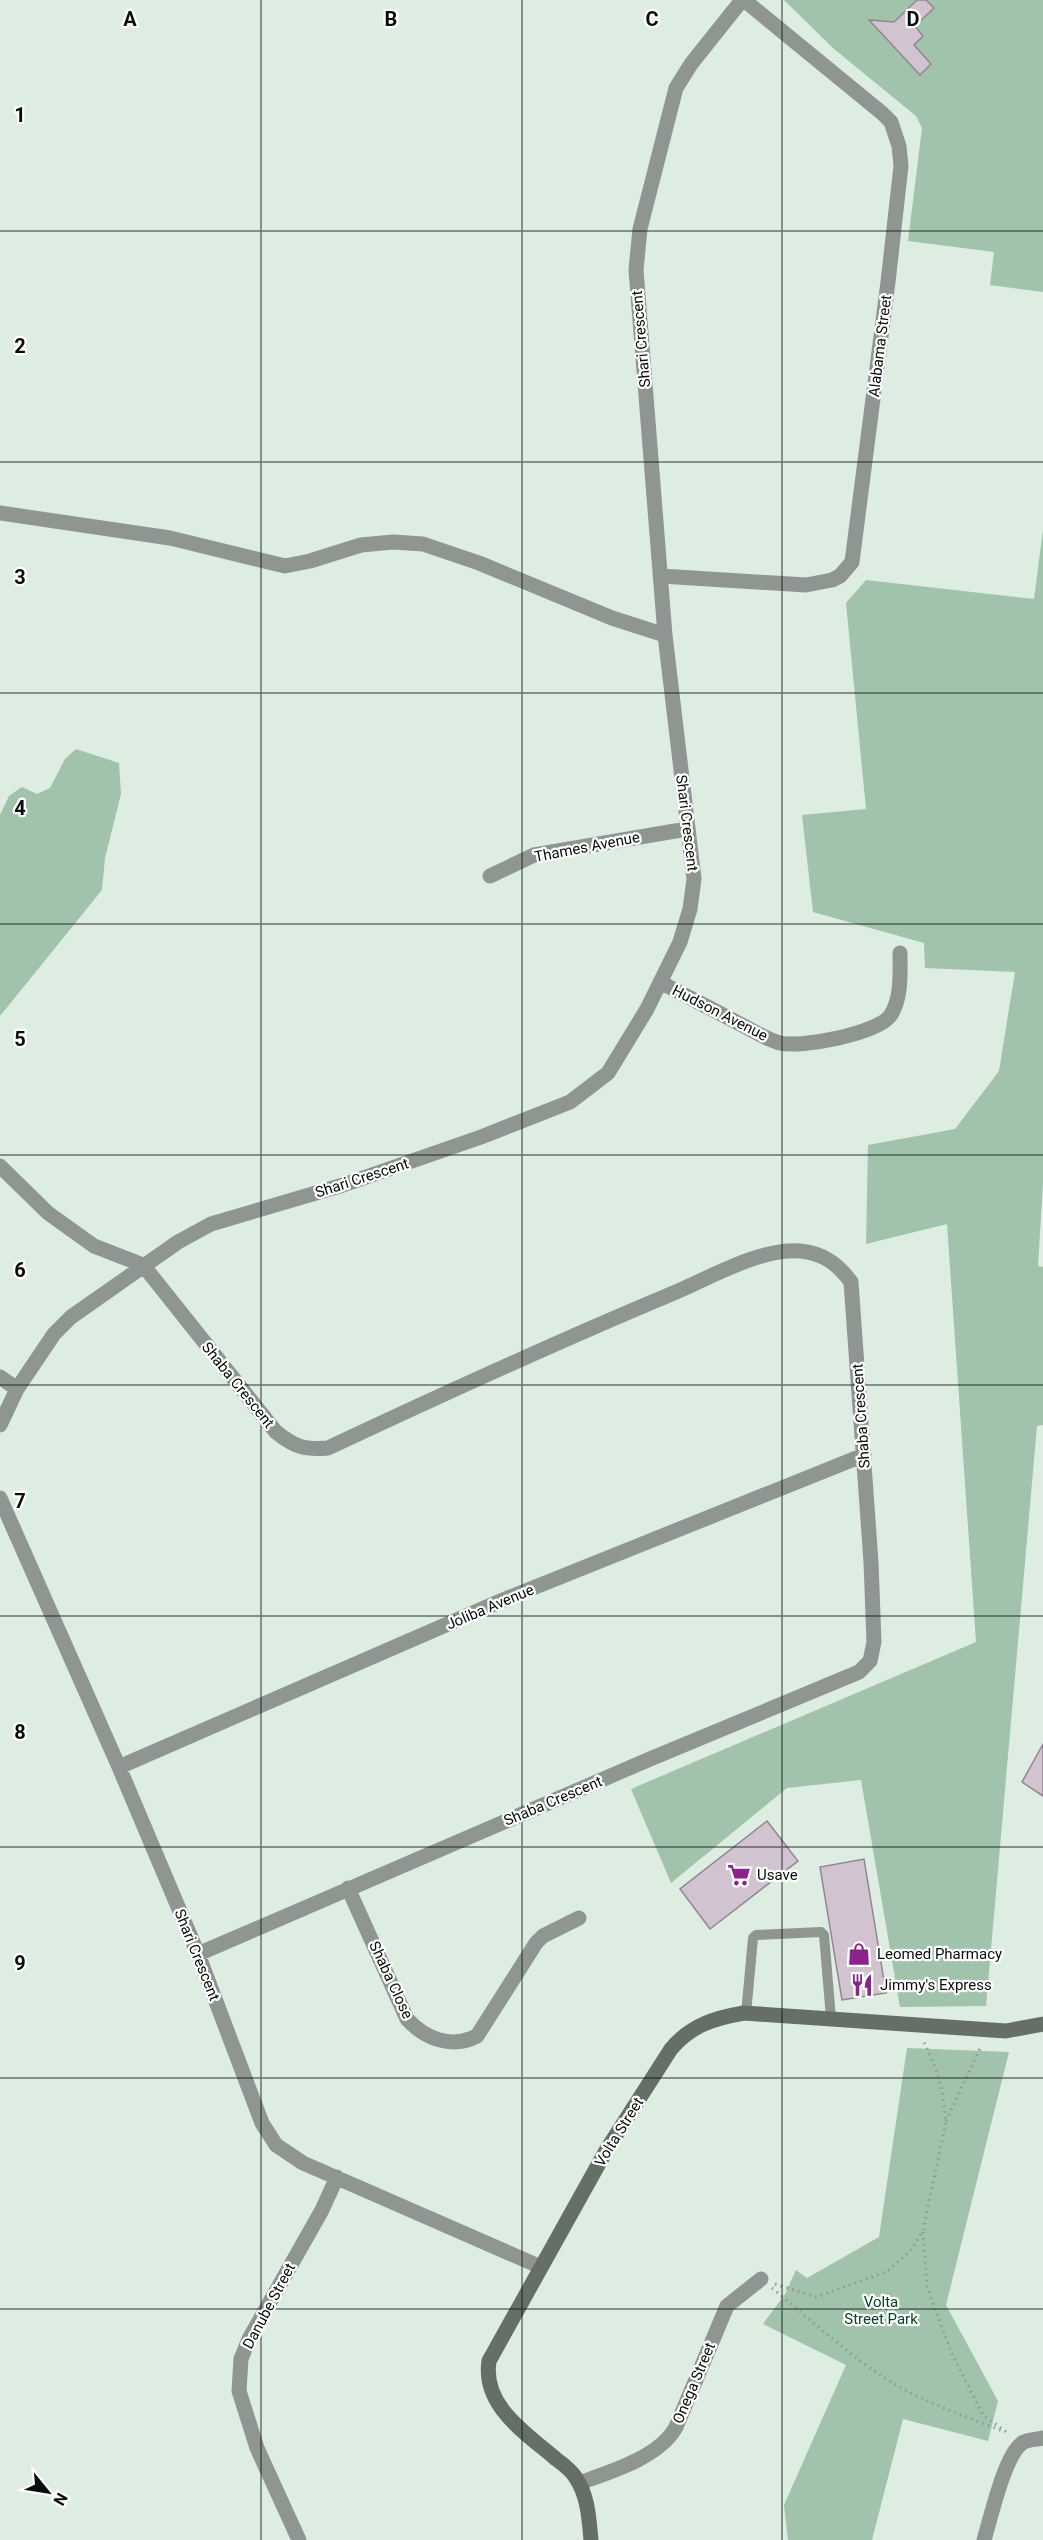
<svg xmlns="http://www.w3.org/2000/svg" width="1043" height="2540" font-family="Roboto,sans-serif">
  <rect width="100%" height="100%" fill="#ddede2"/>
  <path fill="#a1c2ab" d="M784,0h259v292l-53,-7 4,-33 -86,-11 14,-113 -6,-12 -82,-67z
    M1043,530v652l-5,84 5,1v158l-6,1 -51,580 -86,1 -39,-227 -74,8 -116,95 -40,-94 345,-147 -29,-418 -81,20 2,-99 87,-16 44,-58 16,-99 -90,-4 -1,-25 -111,-31 -11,-97 64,-6 -20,-206 20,-23 168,19z
    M76,749l43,14 2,31 -16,64 -3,32 -102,126v-201l9,-19 13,-9 15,7 13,-6 15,-29z
    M907,2048l102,4 -63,253 52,96 -10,40 -85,-22 -31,121h-84l-4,-35 62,-140 -83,-41 22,-30 11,-24 11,8 72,-41z"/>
  <path fill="#d1c3d0" stroke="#928591" stroke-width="1.5" d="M917,0h9l8,8 -19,18 8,10 -9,9 17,19 -11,11 -51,-55 25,2z
    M1043,1744v52l-21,-14z
    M767,1821l31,40 -88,68 -30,-40z
    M864,1859l22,134 -44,7 -22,-133z"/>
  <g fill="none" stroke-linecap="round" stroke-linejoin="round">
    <path stroke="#8e9b92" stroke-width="3" stroke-dasharray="1.5 4.5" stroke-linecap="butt" d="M946,2121l35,-75
      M923,2232l4,54 24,66 32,63 26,19
      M775,2284l41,13 72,-26 24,-22 11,-19 23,-108 -4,-33 -6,-20 -12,-27
      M772,2288c35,29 68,59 105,85 38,26 84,42 126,58"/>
    <path stroke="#8f9691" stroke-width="10" d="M746,2014l7,-76 3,-3 65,-3 3,3 7,83"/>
    <path stroke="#8f9691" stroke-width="15" d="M0,513l170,25 115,28 25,-5 51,-16 32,-3 30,2 56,19 133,55 53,17
      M661,576l145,9 26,-5 8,-4 12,-14 36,-280 13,-116 -2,-20 -8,-24 -9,-9 -138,-113
      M490,876l44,-21 153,-26
      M660,982c26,14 52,27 78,41 13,6 27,16 42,20 21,5 96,-9 110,-27 12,-17 10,-43 10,-63
      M0,1166l48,47 46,33 49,19 133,167c19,15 28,18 52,16 115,-54 231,-107 348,-156 35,-15 85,-44 124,-41 23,2 38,13 51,31l20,280 3,80 -4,19 -11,11 -209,87 -452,195
      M0,1377l17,12
      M0,1425l17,-36 37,-55 17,-17 107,-75 33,-18 132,-39 138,-48 89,-35 38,-29 39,-64 33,-67 10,-33 4,-30 -29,-244 -29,-365 4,-41 36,-141 15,-24 51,-64
      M0,1498l119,269 79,187 64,169 14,22 27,18 238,104
      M119,1767l384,-167 361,-145
      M348,1888l59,131c18,20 45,30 70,17l59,-93 7,-7 36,-18
      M579,2483c31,-11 81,-26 97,-56l51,-121 34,-27
      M299,2540l-42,-92 -18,-57 2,-32 8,-20 73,-129 15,-33
      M984,2540c7,-23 20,-82 37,-96 5,-5 15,-4 22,-6"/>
    <path stroke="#656f68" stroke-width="15" d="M591,2540c-2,-21 -3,-44 -15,-62 -5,-8 -13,-14 -20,-19 -30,-26 -74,-53 -67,-98l118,-212 64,-100c20,-24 44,-31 73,-36l262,18 37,-7"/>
  </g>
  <path fill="none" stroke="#070d09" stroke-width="1.5" stroke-opacity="0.55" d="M261,0v2540M522,0v2540M782,0v2540M0,231h1043M0,462h1043M0,693h1043M0,924h1043M0,1155h1043M0,1385h1043M0,1616h1043M0,1847h1043M0,2078h1043M0,2309h1043"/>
  <defs>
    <g id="supermarket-bare" transform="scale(1.8)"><path d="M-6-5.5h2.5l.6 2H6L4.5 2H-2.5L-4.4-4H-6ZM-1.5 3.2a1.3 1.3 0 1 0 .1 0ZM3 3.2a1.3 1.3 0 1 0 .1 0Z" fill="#8a248b" stroke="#fff" stroke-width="2.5" paint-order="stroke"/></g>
    <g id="shop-bare" transform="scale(1.8)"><path d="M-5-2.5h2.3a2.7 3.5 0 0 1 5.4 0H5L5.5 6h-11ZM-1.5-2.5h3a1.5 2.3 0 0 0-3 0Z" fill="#8a248b" stroke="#fff" stroke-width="2.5" paint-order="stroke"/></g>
    <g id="restaurant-bare" transform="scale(1.8)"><path d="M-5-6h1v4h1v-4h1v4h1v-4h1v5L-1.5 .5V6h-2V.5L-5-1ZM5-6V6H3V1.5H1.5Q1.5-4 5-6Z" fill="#8a248b" stroke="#fff" stroke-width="2.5" paint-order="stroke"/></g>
  </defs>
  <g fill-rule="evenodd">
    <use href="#supermarket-bare" x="739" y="1875"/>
    <use href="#shop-bare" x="859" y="1954"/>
    <use href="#restaurant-bare" x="862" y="1985"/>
  </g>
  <g text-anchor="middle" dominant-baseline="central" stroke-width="4.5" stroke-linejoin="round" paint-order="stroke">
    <g font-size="15" fill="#070d09" stroke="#fff">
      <text transform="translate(641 339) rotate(-95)">Shari Crescent</text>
      <text transform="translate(880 346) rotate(-83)">Alabama Street</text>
      <text transform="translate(687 823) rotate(83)">Shari Crescent</text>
      <text transform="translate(587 847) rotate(-11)">Thames Avenue</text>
      <text transform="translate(720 1013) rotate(27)">Hudson Avenue</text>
      <text transform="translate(362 1178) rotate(-18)">Shari Crescent</text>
      <text transform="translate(238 1385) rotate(51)">Shaba Crescent</text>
      <text transform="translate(861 1416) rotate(-94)">Shaba Crescent</text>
      <text transform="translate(490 1607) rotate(-23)">Joliba Avenue</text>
      <text transform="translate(553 1801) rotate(-23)">Shaba Crescent</text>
      <text transform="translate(197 1955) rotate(68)">Shari Crescent</text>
      <text transform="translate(391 1980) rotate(65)">Shaba Close</text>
      <text transform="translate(619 2132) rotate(-58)">Volta Street</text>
      <text transform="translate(269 2306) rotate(-62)">Danube Street</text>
      <text transform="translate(694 2383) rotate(-67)">Onega Street</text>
    </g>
    <g font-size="15" fill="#070d09" stroke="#fff" text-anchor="start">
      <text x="757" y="1875">Usave</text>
      <text x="877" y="1954">Leomed Pharmacy</text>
      <text x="880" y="1985">Jimmy's Express</text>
    </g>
    <g font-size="15" fill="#024424" stroke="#fff">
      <text x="881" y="2302">Volta<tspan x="881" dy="17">Street Park</tspan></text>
    </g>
  </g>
  <g font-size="20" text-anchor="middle" font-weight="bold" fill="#070d09" stroke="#fff" stroke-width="4.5" stroke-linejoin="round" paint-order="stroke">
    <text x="130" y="26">A</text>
    <text x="391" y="26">B</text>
    <text x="652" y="26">C</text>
    <text x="913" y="26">D</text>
    <text x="20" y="122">1</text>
    <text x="20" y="353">2</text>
    <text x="20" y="584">3</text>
    <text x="20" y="815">4</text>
    <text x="20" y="1046">5</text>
    <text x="20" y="1277">6</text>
    <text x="20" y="1508">7</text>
    <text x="20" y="1739">8</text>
    <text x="20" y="1970">9</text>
  </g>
  <g transform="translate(48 2492) rotate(120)" stroke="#ffffff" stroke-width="4.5" paint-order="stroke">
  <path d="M0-4.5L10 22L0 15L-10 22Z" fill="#070d09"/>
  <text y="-9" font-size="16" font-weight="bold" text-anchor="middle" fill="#070d09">N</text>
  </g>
</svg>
